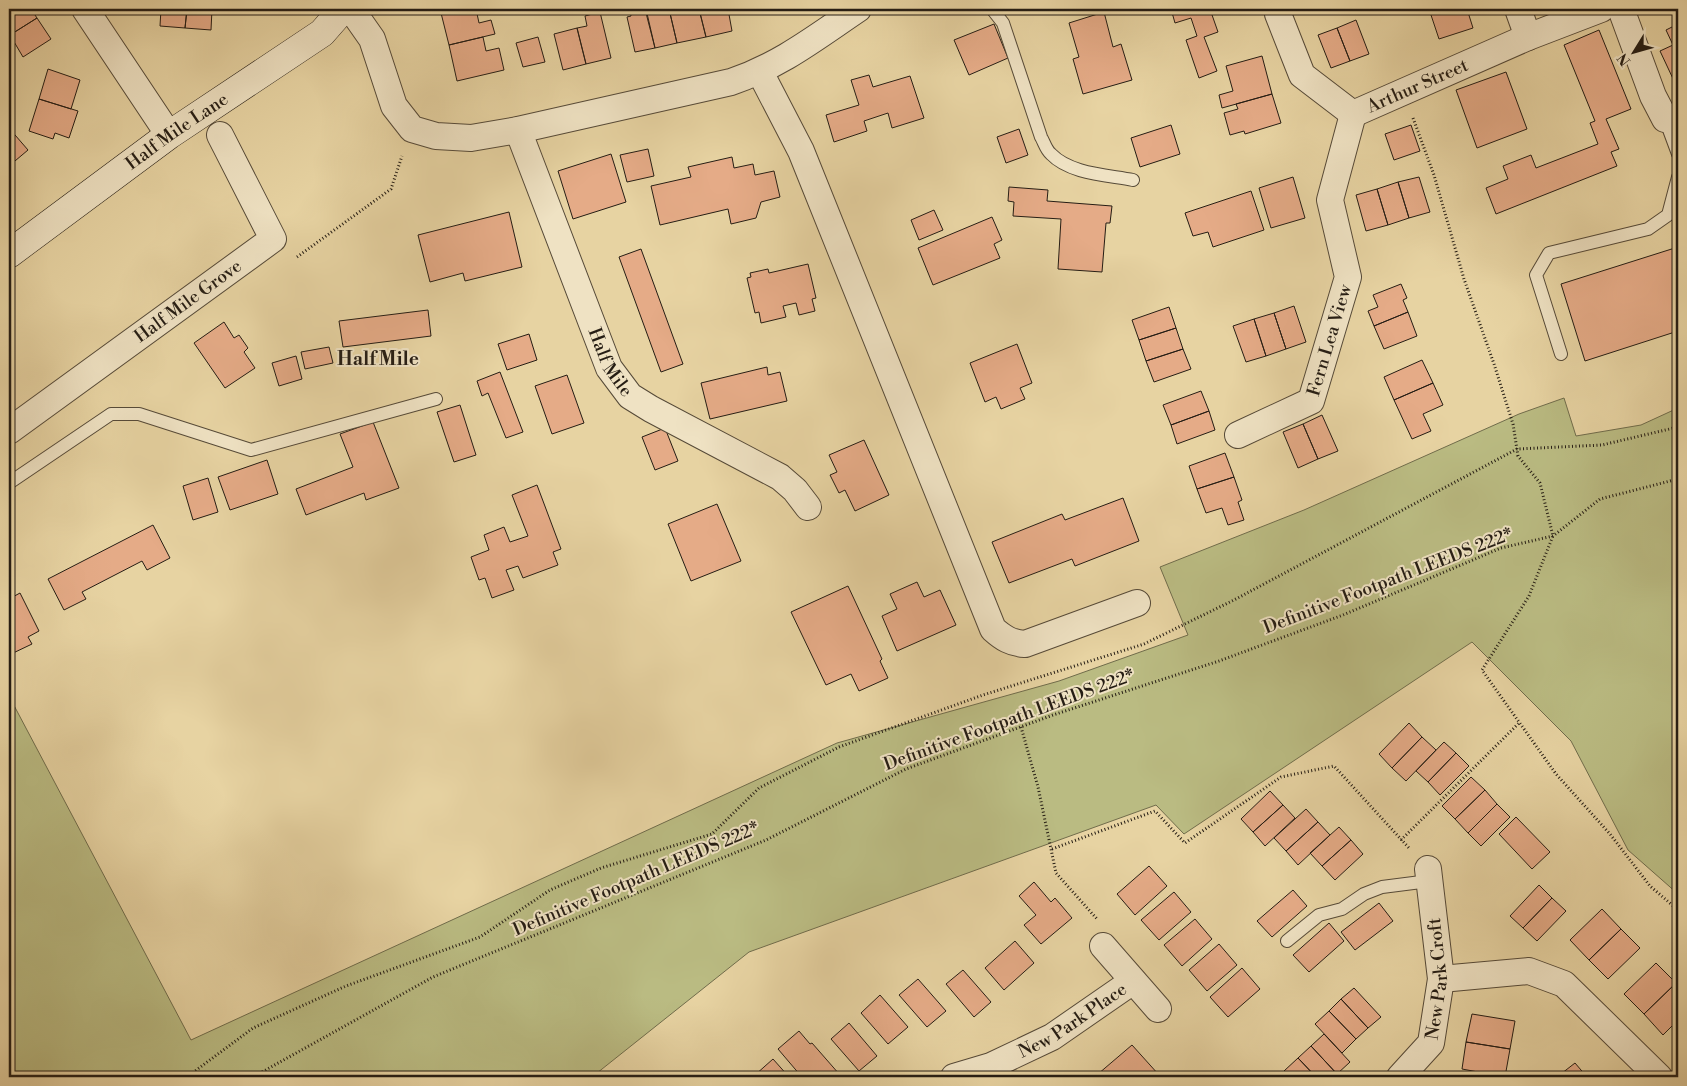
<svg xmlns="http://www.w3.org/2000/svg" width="1687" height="1086" font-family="'Libre Bodoni',serif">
  <rect width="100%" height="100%" fill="#e7d3a2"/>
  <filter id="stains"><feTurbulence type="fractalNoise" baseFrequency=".004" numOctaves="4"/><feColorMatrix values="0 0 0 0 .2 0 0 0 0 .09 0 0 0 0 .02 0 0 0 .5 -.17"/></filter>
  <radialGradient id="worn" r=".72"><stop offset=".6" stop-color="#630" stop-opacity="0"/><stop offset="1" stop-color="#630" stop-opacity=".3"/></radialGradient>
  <path fill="#babb82" stroke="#706c4b" d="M1564,398l12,38 65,-11 37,-17v486l-50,-44 -57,-109 -99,-99 -288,192 -28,-29 -407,147 -157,125h-583v-381l182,344 646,-297 222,-62 129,-46 -28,-68 144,-57 215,-96z"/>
  <path fill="#e5ab87" stroke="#251d14" d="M9,9h22l6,9 -27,17z
    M161,9h26l-2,19 -25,-2z
    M187,9h25l-1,21 -26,-2z
    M440,9h36l3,14 12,-3 4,14 -46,11z
    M630,9h16l9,39 -20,4 -8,-35 4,-1z
    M655,9h14l8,34 -22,5 -9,-35z
    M669,9h30l7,28 -29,6z
    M699,9h29l4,22 -26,6z
    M1171,9h50l-10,3 7,20 -14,5 13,34 -18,7 -13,-38 11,-4 -6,-18 -16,5z
    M1429,9h38l6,19 -34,11z
    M600,12l11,46 -25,6 -9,-36 10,-2 -2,-10z
    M1104,12l9,35 8,-3 11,36 -49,14 -10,-35 6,-2 -10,-34z
    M37,18l14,21 -28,18 -13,-22z
    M1356,20l13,34 -19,7 -13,-33z
    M994,24l14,34 -39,17 -15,-35z
    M1678,24v58l-3,1 -15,-32 13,-6 -7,-15z
    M577,28l9,36 -23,6 -9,-36z
    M1337,28l13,33 -19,7 -13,-33z
    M1599,30l32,79 -25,10 13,30 -8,3 6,14 -121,48 -10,-26 22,-9 -5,-13 28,-11 5,13 62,-24 -8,-21 5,-2 -31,-76z
    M483,37l3,14 13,-3 5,22 -47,11 -8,-36z
    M538,37l7,25 -22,5 -7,-24z
    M1262,56l10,38 -50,14 -3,-13 14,-4 -7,-25z
    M48,69l32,11 -9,29 -32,-10z
    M1506,72l21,57 -50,19 -21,-58z
    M869,75l4,12 37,-11 14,42 -32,10 -4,-15 -24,8 3,10 -33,11 -8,-27 33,-10 -8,-25z
    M1272,94l9,29 -36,11 -1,-3 -14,4 -6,-22 14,-4 -2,-5z
    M39,99l39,12 -9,27 -14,-5 -2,6 -24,-8z
    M1171,125l9,29 -40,13 -9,-29z
    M1411,125l9,26 -26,9 -9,-26z
    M9,128l19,22 -19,16z
    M1019,129l9,26 -22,8 -9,-26z
    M648,149l6,27 -27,6 -7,-27z
    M611,154l15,48 -53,17 -15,-48z
    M732,157l2,11 19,-4 2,11 19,-4 6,26 -19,5 -5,16 -25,6 -3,-15 -68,16 -9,-39 40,-9 -3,-10z
    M1293,177l12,41 -34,10 -12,-40z
    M1419,177l11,35 -21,6 -11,-36z
    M1398,182l11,36 -21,7 -11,-36z
    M1009,187l39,3 -1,11 65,5 -2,17h-4l-4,49 -44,-3 3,-50 -48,-3 1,-14 -6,-1z
    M1377,189l11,36 -22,6 -10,-36z
    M1251,191l13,39 -51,17 -5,-15 -15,4 -8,-23z
    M934,210l9,20 -24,10 -8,-20z
    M509,212l13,55 -57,14 -2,-8 -33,9 -12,-47z
    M992,217l10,23 -8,4 6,14 -67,27 -15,-37z
    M1678,247v84l-93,30 -24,-77z
    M641,249l42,115 -22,8 -42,-115z
    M808,264l8,34 -4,1 3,12 -16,4 -3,-12 -13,3 3,11 -25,6 -2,-11 -4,1 -8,-35 4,-1 -1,-4 18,-4 1,4z
    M1401,284l6,14 -4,2 5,12 -34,14 -6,-15 10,-4 -5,-12z
    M1294,306l12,36 -20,7 -12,-36z
    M1169,307l7,21 -37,12 -7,-20z
    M428,310l3,26 -88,11 -4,-26z
    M1408,312l9,24 -33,13 -10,-23z
    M1274,313l12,36 -20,7 -12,-37z
    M1254,319l12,37 -20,6 -13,-36z
    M224,322l10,16 5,-3 9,13 -4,4 11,16 -30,20 -31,-45z
    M1176,328l7,21 -37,12 -7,-21z
    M529,334l8,26 -30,10 -9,-26z
    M1017,344l15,39 -12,5 5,11 -24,10 -5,-12 -11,5 -15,-39z
    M329,347l4,16 -28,6 -4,-17z
    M1183,349l8,20 -37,13 -8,-21z
    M296,356l6,23 -23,7 -7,-23z
    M1422,360l11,23 -39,17 -10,-23z
    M767,367l1,8 12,-3 7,29 -77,18 -9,-36z
    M500,372l23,60 -17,6 -18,-45 -6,3 -5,-15z
    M567,375l17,48 -32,11 -17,-48z
    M1433,383l10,22 -20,9 8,17 -19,8 -18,-39z
    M1201,391l8,20 -38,14 -8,-20z
    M460,405l16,50 -22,7 -17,-50z
    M1209,411l6,19 -38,14 -6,-19z
    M1322,415l16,36 -20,8 -15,-35z
    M373,422l26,66 -33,12 -2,-7 -58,22 -10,-26 57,-22 -13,-33z
    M1303,424l15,35 -20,9 -15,-36z
    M665,428l13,33 -23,9 -13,-33z
    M864,440l25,55 -34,16 -10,-21 -6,3 -9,-18 7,-3 -8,-17z
    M1225,453l9,24 -37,12 -8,-23z
    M267,460l11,34 -48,16 -12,-33z
    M1234,477l8,23 -4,2 6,18 -16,5 -6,-17 -16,5 -9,-24z
    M208,478l10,34 -25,8 -10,-34z
    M537,485l24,64 -8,3 5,13 -35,13 -5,-12 -12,4 8,20 -22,8 -7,-20 -6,2 -8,-23 18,-7 -5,-15 20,-8 6,15 18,-6 -16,-41z
    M1123,498l16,43 -64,25 -3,-7 -63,24 -17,-41 70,-28 3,6z
    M717,504l24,57 -50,20 -23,-57z
    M153,525l17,33 -23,12 -5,-9 -60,31 4,7 -22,11 -16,-31z
    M917,582l7,15 16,-7 16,35 -59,26 -15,-35 15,-7 -7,-15z
    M848,586l34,73 -2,2 8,17 -29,13 -8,-17 -25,11 -35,-73z
    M20,593l19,38 -11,6 4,7 -23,11v-56z
    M1409,723l13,14 -30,31 -13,-14z
    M1422,737l14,13 -30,31 -14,-13z
    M1444,742l12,11 -28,29 -12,-11z
    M1456,753l13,13 -29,29 -12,-13z
    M1471,777l14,13 -30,29 -13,-13z
    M1485,790l12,14 -29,29 -13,-14z
    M1270,791l13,14 -30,27 -12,-13z
    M1497,804l13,13 -29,29 -13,-13z
    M1283,805l12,13 -30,28 -12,-14z
    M1306,809l12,13 -32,29 -12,-13z
    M1516,817l34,35 -18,17 -33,-35z
    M1318,822l12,13 -32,30 -12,-14z
    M1339,827l12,13 -29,26 -12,-13z
    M1351,840l12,14 -28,26 -13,-14z
    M1149,866l18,20 -32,29 -18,-21z
    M1034,882l17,20 4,-4 17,20 -31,26 -17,-19 12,-10 -17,-19z
    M1539,885l13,13 -29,30 -13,-12z
    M1293,890l14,16 -35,31 -15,-16z
    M1174,892l17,20 -32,28 -18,-20z
    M1552,898l14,13 -29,30 -14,-13z
    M1379,903l14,18 -38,29 -14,-18z
    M1602,909l19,20 -32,31 -19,-20z
    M1195,919l17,20 -30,27 -18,-21z
    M1329,923l15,18 -35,31 -16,-17z
    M1621,929l19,19 -32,31 -19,-19z
    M1015,941l19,22 -30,27 -19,-22z
    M1219,944l18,21 -30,26 -18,-21z
    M1656,963l20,20 -32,31 -20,-20z
    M1242,968l18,21 -32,28 -18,-20z
    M963,970l28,32 -17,15 -28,-33z
    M918,979l28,32 -19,16 -28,-32z
    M1676,983l2,3v34l-15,15 -19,-21z
    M1354,988l27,29 -13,11 -27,-29z
    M880,995l28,32 -20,17 -27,-31z
    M1341,999l27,29 -12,11 -27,-28z
    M1329,1011l27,28 -14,14 -27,-29z
    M1472,1014l43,7 -5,28 -44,-7z
    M849,1023l28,33 -18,15 -28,-32z
    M799,1031l11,13 2,-1 28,32 -2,2h-28l-4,-5 -5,4 -23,-27z
    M1324,1034l26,28 -13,12 -26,-28z
    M1466,1042l44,7 -5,28 -43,-8z
    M1132,1045l27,30 -2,2h-56l-3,-3z
    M1311,1046l26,28 -4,3h-17l-18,-19z
    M1298,1058l18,19h-26l-6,-6z
    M773,1059l16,18h-32l-2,-2z
    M1575,1063l12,14h-30z"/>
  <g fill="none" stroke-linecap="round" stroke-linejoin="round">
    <g stroke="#564a38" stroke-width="14">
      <path id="lane" d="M992,9l11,14 38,114c3,5 5,13 10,17 19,20 57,21 82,26
        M1665,119l13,35
        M1561,354l-25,-79 13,-22 99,-24 20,-14 10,-38
        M9,483l102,-69h28l112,36 185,-51
        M1287,941l32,-26 23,-6 22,-15 18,-7 47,-6"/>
    </g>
    <g stroke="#564a38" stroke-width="28">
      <g id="street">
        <path d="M85,9l84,126"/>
        <path d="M351,9l21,30 22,67 18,23 24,7 35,2 47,-8 213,-48c50,-17 84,-44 127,-73"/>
        <path d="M1518,9l10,28"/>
        <path d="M1621,9l32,87 12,23"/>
        <path id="s1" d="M1278,14l24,61 51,39 175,-77 73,-28"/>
        <path d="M760,72l41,79 192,478c10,9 18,14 32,15l112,-41"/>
        <path id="s2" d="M518,130l91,238 21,28 21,13 129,68 15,13 13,17"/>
        <path id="s3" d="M9,431l264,-192 -53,-104"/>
        <path id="s4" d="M1238,435l73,-34 37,-124 -18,-77 23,-86"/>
        <path d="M1103,946l55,63"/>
        <path d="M1441,979l88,-8 35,13 95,93"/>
        <path id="s5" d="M954,1077l37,-11 61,-29 81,-56"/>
        <path id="s6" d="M1400,1077l31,-34 10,-64 -13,-110"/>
      </g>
    </g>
    <g stroke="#251d14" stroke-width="29">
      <g id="secondary">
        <path id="s7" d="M9,254l160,-119 153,-102 21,-24"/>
      </g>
    </g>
    <path stroke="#251d14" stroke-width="3" stroke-dasharray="1 2.5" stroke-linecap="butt" d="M1413,118l21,57 30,104 30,85 19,60 5,32 22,27 13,53 -24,60 -47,74 74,104 54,60 40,52 28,24
      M297,257l94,-68 11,-33
      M1021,727l17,60 18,86 41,46
      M1401,840l118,-117
      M1052,849l103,-38 30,32 96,-66 53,-11 75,82
      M187,1077l66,-49 93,-42 134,-49 70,-47 51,-22 111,-34 47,-46 80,-41 144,-52 161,-51 90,-44 283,-151 85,-4 76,-18
      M253,1077l180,-100 333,-137 140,-71 147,-54 166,-54 124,-46 158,-67 52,-12 47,-37 78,-20"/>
    <use href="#lane" stroke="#efe2c3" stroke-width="12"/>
    <use href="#street" stroke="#efe2c3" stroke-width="26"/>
    <use href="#secondary" stroke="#efe2c3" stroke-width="28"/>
  </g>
  <g text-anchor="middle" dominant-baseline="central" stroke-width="4" stroke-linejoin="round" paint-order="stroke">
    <g font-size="18" fill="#251d14" stroke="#efe2c3">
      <text stroke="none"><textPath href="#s1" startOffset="200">Arthur Street</textPath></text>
      <text stroke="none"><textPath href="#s7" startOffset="208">Half Mile Lane</textPath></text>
      <text stroke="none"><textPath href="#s3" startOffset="221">Half Mile Grove</textPath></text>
      <text stroke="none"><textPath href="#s4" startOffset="144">Fern Lea View</textPath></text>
      <text stroke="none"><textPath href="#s2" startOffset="250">Half Mile</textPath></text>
      <text transform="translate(1388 581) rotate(-21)">Definitive Footpath LEEDS 222*</text>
      <text transform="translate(1009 720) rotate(-20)">Definitive Footpath LEEDS 222*</text>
      <text transform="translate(636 879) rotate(-23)">Definitive Footpath LEEDS 222*</text>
      <text stroke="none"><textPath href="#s6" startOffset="111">New Park Croft</textPath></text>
      <text stroke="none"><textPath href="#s5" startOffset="132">New Park Place</textPath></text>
    </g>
    <g font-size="19" font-weight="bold" fill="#251d14" stroke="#efe2c3">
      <text x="378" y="359">Half Mile</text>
    </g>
  </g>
  <rect width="1687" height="1086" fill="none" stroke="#e7d3a2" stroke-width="30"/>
  <rect x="10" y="10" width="1667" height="1066" fill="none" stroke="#251d14" stroke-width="2.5"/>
  <rect x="15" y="15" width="1657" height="1056" fill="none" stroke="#251d14"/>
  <g transform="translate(1634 52) rotate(233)" stroke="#efe2c3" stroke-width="4" paint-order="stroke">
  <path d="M0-4L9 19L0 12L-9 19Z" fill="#251d14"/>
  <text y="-8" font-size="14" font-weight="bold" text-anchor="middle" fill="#251d14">N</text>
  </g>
  <rect width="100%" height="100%" filter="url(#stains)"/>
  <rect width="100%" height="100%" fill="url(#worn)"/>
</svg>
